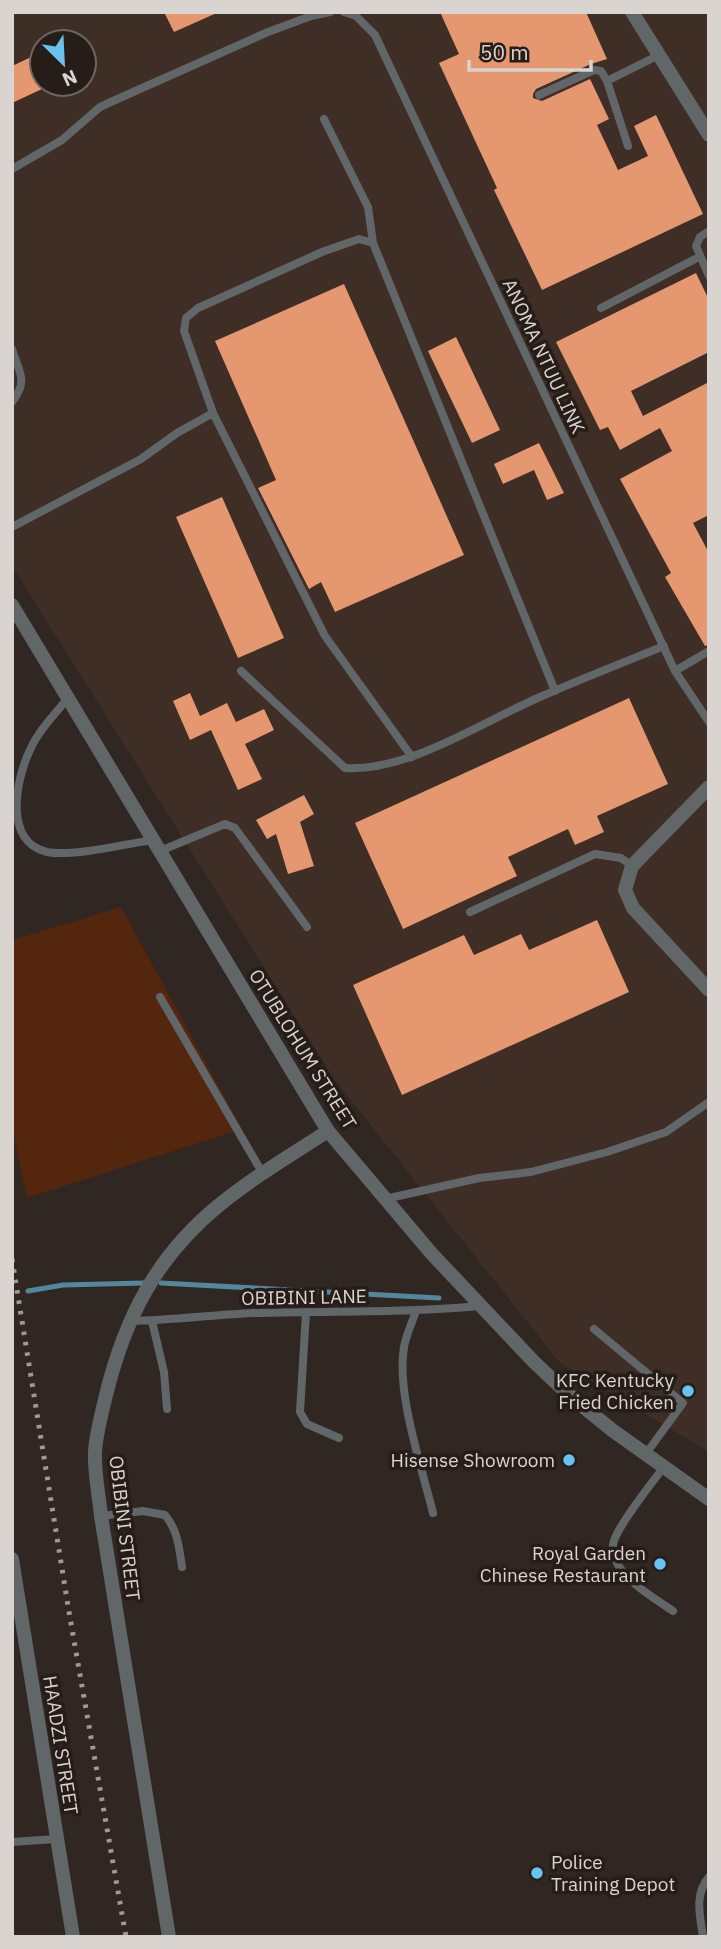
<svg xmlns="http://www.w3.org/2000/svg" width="721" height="1949" font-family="'IBM Plex Sans',sans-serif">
  <rect width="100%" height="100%" fill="#302622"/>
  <path fill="#3e2e26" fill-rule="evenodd" d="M12,12h697v1440l-149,-89 -226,-284 -322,-513zM42,42h42v42h-42z"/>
  <path fill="#53260d" d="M121,907l121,222 -215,69 -15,-72v-186z"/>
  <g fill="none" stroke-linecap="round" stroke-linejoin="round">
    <path stroke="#54869c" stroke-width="5" d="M161,1283l278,15
      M28,1291l35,-6 81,-2"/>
  </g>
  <path fill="#e59770" d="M164,12h55l-45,20z
    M440,12h146l21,47 -16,5 -55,25 -3,5v4l9,3 48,-22 19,40 -12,6 21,45 30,-14 -14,-30 22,-11 47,99 -161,76 -48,-100 3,-2 -58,-125 20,-9z
    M42,52v37l-30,14v-37z
    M696,273l13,27v52l-78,39 12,25 66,-34v133l-16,8 16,30v92l-4,1 -40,-69 6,-4 -51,-94 52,-28 -12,-23 -40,22 -12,-23 -8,3 -44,-88z
    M344,284l120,271 -129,57 -14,-30 -12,7 -51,-101 18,-8 -61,-139z
    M456,337l44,93 -28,13 -44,-92z
    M539,443l25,50 -17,7 -13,-30 -31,14 -9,-20z
    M222,497l62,141 -46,20 -62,-141z
    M190,693l10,23 27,-13 9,19 28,-13 10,21 -29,14 17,35 -24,11 -27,-60 -21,10 -17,-39z
    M629,698l39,86 -71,32 7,16 -29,13 -7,-16 -60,28 9,19 -114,53 -48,-106z
    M304,795l10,19 -14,8 14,44 -26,8 -12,-40 -9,5 -11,-19z
    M597,920l32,72 -227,103 -49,-110 111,-50 10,20 47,-21 8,16z"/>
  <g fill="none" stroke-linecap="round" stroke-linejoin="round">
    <path stroke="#616668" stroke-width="8" d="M344,12l12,4 19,19 300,636 34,51
      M607,81l52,-26
      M539,95l55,-25 7,1 6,10 21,65
      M324,119l44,88 5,36
      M12,169l50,-29 38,-33 13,-6 155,-69 43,-16 19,-4
      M709,231l-9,6 -4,9 13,30
      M601,308l98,-51
      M12,349c7,24 17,31 0,53
      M213,413l112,223 87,121
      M12,527l129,-68 36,-26 36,-20 -29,-82 2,-13 12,-10 124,-56 37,-13 14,4 182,448
      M241,671l104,97c63,4 137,-46 195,-71 41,-18 82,-34 124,-51
      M675,671l34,-20
      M68,698c-13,16 -30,33 -38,52 -14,29 -27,92 17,102 26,5 78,-8 106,-12
      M160,851l65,-27 10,4 72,99
      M470,912l125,-58 26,4 11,8
      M160,997l103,177
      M385,1199l94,-21 52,-6 76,-20 59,-20 43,-30
      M416,1311c-4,12 -10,24 -12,36 -8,46 18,121 29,166
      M306,1312l-6,100 7,12 32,14
      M130,1321c41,-1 82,-6 124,-8 75,-2 150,0 226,-7
      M152,1321l12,51 3,37
      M594,1329l89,74 -38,52
      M663,1468c-11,15 -49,62 -50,77 -3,29 40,52 60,66
      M101,1516l42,-5 22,4c13,16 14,32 17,52
      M12,1842l44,-3
      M703,1937c-3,-21 -9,-43 6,-60"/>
    <path stroke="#616668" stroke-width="14" d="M709,787l-77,79 -7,24 8,18 76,82
      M12,1559l61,378"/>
    <path stroke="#616668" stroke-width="14" d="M632,12l77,123
      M12,605l316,526 104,123 102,108 35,33 43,35 97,69
      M169,1937l-68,-421c-2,-21 -7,-43 -6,-64 1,-19 7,-39 11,-57 19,-77 50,-138 112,-189 34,-28 73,-51 110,-75"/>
    <path stroke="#a09996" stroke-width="5" stroke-dasharray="3.5 7" stroke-linecap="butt" d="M12,1259l57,353 57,325"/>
  </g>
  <g fill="#69c3f1" stroke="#261d18" stroke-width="2.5">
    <circle cx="688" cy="1391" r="7"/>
    <circle cx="569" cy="1460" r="7"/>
    <circle cx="660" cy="1564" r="7"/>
    <circle cx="537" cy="1873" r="7"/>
  </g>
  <g text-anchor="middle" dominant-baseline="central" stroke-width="7" stroke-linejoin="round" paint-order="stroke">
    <g font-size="19" fill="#dad4d1" stroke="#261d18">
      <text transform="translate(544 356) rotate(65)">ANOMA NTUU LINK</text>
      <text transform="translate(303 1049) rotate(58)">OTUBLOHUM STREET</text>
      <text transform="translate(304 1297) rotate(-1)">OBIBINI LANE</text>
      <text transform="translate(125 1528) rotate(83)">OBIBINI STREET</text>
      <text transform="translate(61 1745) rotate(81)">HAADZI STREET</text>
    </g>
    <g font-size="19" fill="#dad4d1" stroke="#261d18" text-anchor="end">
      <text x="674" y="1380">KFC Kentucky<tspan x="674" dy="22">Fried Chicken</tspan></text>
      <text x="555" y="1460">Hisense Showroom</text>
      <text x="646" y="1553">Royal Garden<tspan x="646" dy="22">Chinese Restaurant</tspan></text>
      <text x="551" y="1862" text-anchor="start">Police<tspan x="551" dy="22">Training Depot</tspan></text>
    </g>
  </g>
  <rect width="721" height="1949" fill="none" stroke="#dad4d1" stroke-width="28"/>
  <g transform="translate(63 63) rotate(156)"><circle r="33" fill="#261d18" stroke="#6e6662" stroke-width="2"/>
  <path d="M0-5L12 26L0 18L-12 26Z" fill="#69c3f1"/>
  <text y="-10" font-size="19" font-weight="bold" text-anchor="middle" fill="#dad4d1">N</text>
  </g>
  <path d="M469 60v10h122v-10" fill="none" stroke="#dad4d1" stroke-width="3.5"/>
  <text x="480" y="60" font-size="21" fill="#dad4d1" stroke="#261d18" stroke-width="5" paint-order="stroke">50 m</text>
</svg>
